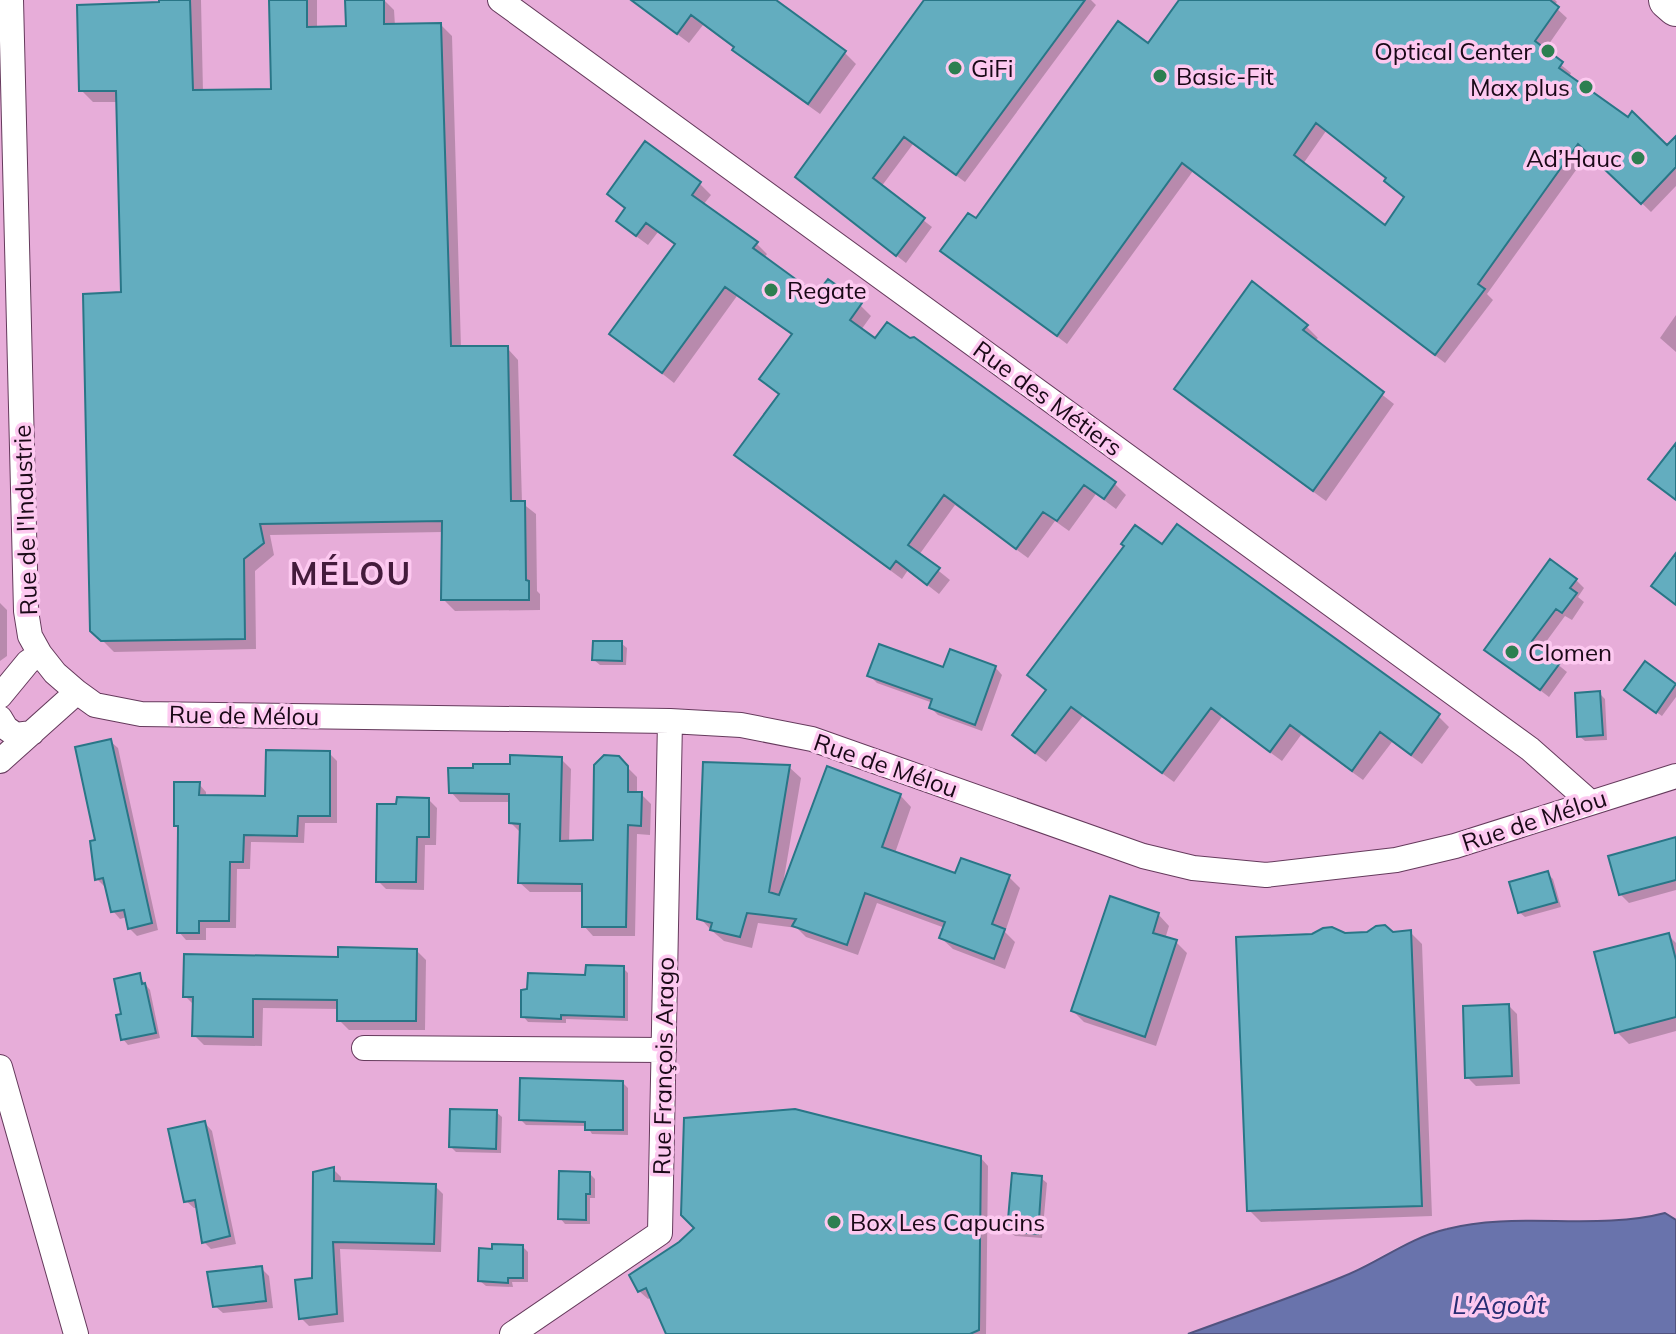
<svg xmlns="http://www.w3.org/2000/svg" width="1676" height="1334" font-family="Mulish,sans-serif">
  <rect width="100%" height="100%" fill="#f0bce3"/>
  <path fill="#e7add9" d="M0,0h1676v1220l-12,-7 -22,6 -134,3 -61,6 -45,17 -58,31 -156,58h-1188z"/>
  <path fill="#6973ac" stroke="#51537f" stroke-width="2" d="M1665,1213l11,7v114h-488c51,-19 103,-36 154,-57 36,-14 66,-39 105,-48 68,-18 149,2 218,-16z"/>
  <path fill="#0003" fill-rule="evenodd" d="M161,0h40l2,92 70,-1 -2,-91h46v29l31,-1 -1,-28h37l10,10 1,16 46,-1 11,11 9,312h46l11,12 4,143 14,11 1,77 3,3v16l-85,1 -12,-12v-67l-173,3 4,20 -19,16 1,78 -142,3 -22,-22 31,-336 -4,-192h-26l-12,-12 80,-86z
    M632,0h141l72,53 11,11 -36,50 -74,-53 -11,-12 -32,-24 -14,18z
    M926,0h165l5,5 -131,177 -52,-38 -32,43 51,40 -26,36 -100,-78z
    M1181,0h374l2,2 -3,4 13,12 -23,33 27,22 -2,4 99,71 8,-9v47l-25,26 -62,-60 -102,142 6,6 -48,63 -252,-192 -126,173 -124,-94 33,-29 172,-175zM1326,131l62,48 18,19 -20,30 -83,-64z
    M700,184l11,11 -8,10 53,38 11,11 -3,4 53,38 43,9 11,11 -10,14 14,11 39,-2 201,145 11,11 -10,14 -20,-15 -27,37 -14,-10 -27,37 -73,-53 -36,50 31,25 -11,14 -31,-24 -6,9 -154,-113 -11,-11 43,-59 -19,-17 32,-43 -56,-40 -63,87 -62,-49 64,-88 -18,-14 -10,13 -19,-14 -11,-11 8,-11 -16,-15z
    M1676,315v37l-16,-14z
    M1306,326l12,12 -4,3 80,63 -68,97 -138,-100 -11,-12z
    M1162,547l276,169 11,11 -27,37 -30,-22 -29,38 -62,-45 -19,26 -60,-44 -48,65 -91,-66 -37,46 -21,-16 -10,-11 33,-44 -18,-16z
    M1576,580l8,8 -6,9 6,5 -12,18 -7,-4 -25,34 27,22 -18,25 -63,-48z
    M0,603l7,7v46l-7,5z
    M621,643l6,5 -1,17h-26l-6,-5z
    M1645,664l31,23v10l-14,19 -31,-21z
    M995,667l7,8 -20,56 -44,-16 -7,-7 2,-5 -56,-20 -7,-7z
    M1599,693l6,6 2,41 -22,1 -6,-5z
    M110,741l8,7 40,182 -21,6 -8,-8 -2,-11 -7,2 -7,-8 -6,-25h-3l-7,-7v-38z
    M329,753l8,8v62h-32l-1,20 -53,-1 -1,27h-13l-1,59h-30v12h-20l-7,-8 1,-102 -4,-4 23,-42 7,8v5l61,1z
    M618,758l19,19v17h4l10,10 -1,31 -13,-1 -2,102h-42l-9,-10v-34h-54l-10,-9 1,-50 -10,-10v-21h-51l-9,-10 61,-26 49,-7 10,10 -2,74 26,-1z
    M789,767l12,11 -18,106 117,-89 11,12 -16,46 61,23 53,1 11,11 -15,44 10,10 -10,27 -52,-20 -12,-11 4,-10 -68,-25 -19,52 -52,-18 -9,-9 -39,-5 -6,25 -28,-7 -13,-11 -11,-12z
    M428,799l9,9 -1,37h-11l-1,45 -38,-1 -8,-8 20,-75z
    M1676,839v51l-47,13 -9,-9z
    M1547,873l6,6 8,28 -36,10 -6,-5z
    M1158,914l11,12 -4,13 11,3 11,11 -31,93 -72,-24 -11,-11z
    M1410,932l12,12 10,272 -171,6 -12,-12 95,-275z
    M1668,935l8,8v88l-47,13 -12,-12z
    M416,950l10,10 -1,70h-76l-10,-10v-11l-76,-1 -1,38 -58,-1 -10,-10 1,-29 -10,-10 155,-37z
    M623,968l5,5v48l-62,-2v4l-38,-1 -5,-6 64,-39z
    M139,976l11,14 10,48 -32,7 -5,-6v-23z
    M1509,1006l8,8 3,70 -44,2 -9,-9z
    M623,1083l5,5v47l-36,-1 -5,-8 -61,-1 -5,-5z
    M496,1112l6,5 -1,36 -45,-1 -5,-5z
    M205,1123l7,8 24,113 -25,5 -7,-7 -6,-34h-4l-8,-7z
    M980,1157l8,9 -2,168h-318l-16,-37 -4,2 -9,-8 58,-63z
    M333,1169l8,8v7l94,2 8,8 -2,58 -101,-3 4,73 -35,4 -8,-8 13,-38z
    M590,1174l5,5v19h-5v26h-25l-5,-6z
    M1041,1178l6,5 -5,55 -27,-2 -6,-5z
    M523,1247l5,5v30h-16l1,5 -27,-1 -6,-5z
    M261,1268l8,8 4,32 -50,5 -8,-7z"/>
  <path fill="#63adbf" stroke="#297687" stroke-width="2" fill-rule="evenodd" d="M159,0h31l3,90 78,-1 -2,-89h38v27l39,-1 -1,-26h39v24l57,-1 10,323h57l3,155h14l1,79 3,1v19h-88l1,-79 -182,3 4,19 -20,16 1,80 -144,2 -11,-10 -7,-337 38,-2 -5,-201h-37l-2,-86 82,-3z
    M631,0h145l70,51 -38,53 -76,-54 2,-3 -43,-32 -14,19z
    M924,0h161l-129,175 -52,-38 -31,41 52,40 -29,38 -101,-79z
    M1179,0h371l9,7 -24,34 28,21 -4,6 69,49 4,-6 35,34 9,-9v31l-35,37 -63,-60 -100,140 7,5 -50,66 -253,-192 -125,173 -117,-85 28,-38 8,5 142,-197 30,22zM1316,123l70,55 -2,3 20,16 -19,28 -91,-70z
    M645,141l56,41 -9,13 66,47 -5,6 63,46 12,-15 34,24 -12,17 25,18 12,-16 23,16 4,-1 202,145 -12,17 -20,-14 -27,36 -14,-9 -27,37 -72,-54 -36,50 32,23 -13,17 -31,-24 -6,8 -156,-114 45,-61 -20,-15 33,-45 -67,-47 -63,86 -53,-39 66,-90 -29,-21 -10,13 -20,-15 9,-13 -18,-14z
    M1252,281l56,44 -5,5 81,62 -71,99 -139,-102z
    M1676,443v57l-28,-21z
    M1177,524l263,190 -29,41 -31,-23 -28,39 -62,-46 -20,27 -59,-44 -49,65 -91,-66 -36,46 -23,-18 34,-45 -19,-15 97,-129 -3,-2 14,-19 27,19z
    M1676,553v52l-25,-19z
    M1550,559l27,20 -7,9 7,5 -15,20 -6,-4 -24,32 28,22 -20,27 -56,-40z
    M593,641h29v20l-30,-1z
    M879,644l64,23 7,-18 46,17 -21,59 -46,-17 3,-9 -65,-23z
    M1645,661l31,23 -20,29 -32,-23z
    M1600,691l3,44 -26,2 -2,-44z
    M111,739l41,184 -24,6 -4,-19 -13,2 -8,-34 -8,2 -5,-39 5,-1 -20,-93z
    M266,750l64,1v65h-32l-1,20 -53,-1 -1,27h-13l-1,59h-30v12h-22l1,-107h-4v-44h26l-1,13 66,1z
    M510,755l52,2 -2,84 33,-1 1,-75 10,-10 15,1 9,10v26h14l-1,34 -13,-1 -2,102h-44v-43l-64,-1 2,-59 -11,-1v-29l-60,-1 -1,-25h25v-4h37z
    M703,762l87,3 -21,127 10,3 48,-129 74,28 -19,53 73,26 6,-15 49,17 -18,49 13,5 -11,30 -55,-21 6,-16 -80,-29 -18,52 -55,-19 4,-7 -49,-6 -7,24 -30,-7 2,-7 -15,-4z
    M397,797l32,1v39h-12l-1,45h-40l1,-78h19z
    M1676,837v43l-57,15 -11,-39z
    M1548,871l9,31 -39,11 -9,-31z
    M1110,896l49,17 -6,20 24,7 -32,97 -74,-26z
    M1385,925l8,7 18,-2 11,276 -175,5 -11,-274 76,-3 11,-6 9,-1 13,6 22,-1 9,-6z
    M1669,933l7,27v57l-61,16 -21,-81z
    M338,947l79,2 -1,72h-79v-21l-84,-1v38l-61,-1 1,-39h-10l1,-43 154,3z
    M586,965l38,1v51l-63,-2v4l-40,-2v-27l6,-1 1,-16 57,2z
    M140,973l2,11 3,-1 11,50 -35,7 -5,-25 5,-1 -7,-35z
    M1509,1004l3,72 -47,2 -2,-72z
    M520,1078l103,3v49h-38v-8l-66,-2z
    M450,1109l47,1 -1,39 -47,-2z
    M795,1109l186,47 -2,174 -9,4h-304l-20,-46 -8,4 -9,-17 50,-33 15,-14 -13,-13 3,-97z
    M205,1121l25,115 -28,7 -7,-43 -11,2 -16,-73z
    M334,1167v14l102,3 -2,60 -101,-2 4,72 -38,5 -4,-39 17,-2 1,-106z
    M559,1171l31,1v22h-4v26l-28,-1z
    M1012,1173l30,3 -4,58 -31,-3z
    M492,1244l31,1v33h-15v5l-30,-2 1,-33 13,1z
    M262,1266l4,35 -53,6 -6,-35z"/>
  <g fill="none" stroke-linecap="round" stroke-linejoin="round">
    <g stroke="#653a5c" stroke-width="26">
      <path id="minor" d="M11,0l15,611 4,25 10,18 15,19 22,19 18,13 46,9 529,7 71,4 71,14 331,117 50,12 73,7 130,-15 59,-14 221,-70
        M500,0l1030,749 60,53
        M0,696l28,-34 12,-8
        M0,718l6,10 10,7 16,-2
        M0,761l77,-69
        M364,1048l300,2
        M0,1067l76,267
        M512,1334l148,-101 10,-512"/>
    </g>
    <g stroke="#653a5c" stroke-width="40">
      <path id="primary" d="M1668,0l8,7"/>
    </g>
    <use href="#minor" stroke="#fff" stroke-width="24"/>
    <use href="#primary" stroke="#fff" stroke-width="38"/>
  </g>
  <g fill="#2d7f51" stroke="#fdc9f0" stroke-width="3">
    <circle cx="1548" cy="51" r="8"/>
    <circle cx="955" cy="68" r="8"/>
    <circle cx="1160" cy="76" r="8"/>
    <circle cx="1586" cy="87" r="8"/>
    <circle cx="1638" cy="158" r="8"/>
    <circle cx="771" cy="290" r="8"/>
    <circle cx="1512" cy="652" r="8"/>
    <circle cx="834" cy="1222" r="8"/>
  </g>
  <g text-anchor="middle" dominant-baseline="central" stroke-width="7" stroke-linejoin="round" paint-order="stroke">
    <g font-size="24" fill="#1a0917" stroke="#fdc9f0" text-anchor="start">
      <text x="1532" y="51" text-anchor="end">Optical Center</text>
      <text x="971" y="68">GiFi</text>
      <text x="1176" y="76">Basic-Fit</text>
      <text x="1570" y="87" text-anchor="end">Max plus</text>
      <text x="1622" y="158" text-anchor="end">Ad’Hauc</text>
      <text x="787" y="290">Regate</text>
      <text x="1528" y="652">Clomen</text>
      <text x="850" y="1222">Box Les Capucins</text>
    </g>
    <g font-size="24" fill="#1a0917" stroke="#fdc9f0">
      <text transform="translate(1048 398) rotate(36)">Rue des Métiers</text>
      <text transform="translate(25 520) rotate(-92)">Rue de l'Industrie</text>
      <text transform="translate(244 715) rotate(1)">Rue de Mélou</text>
      <text transform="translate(886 765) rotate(19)">Rue de Mélou</text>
      <text transform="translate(1534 820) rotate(-18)">Rue de Mélou</text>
      <text transform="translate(663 1066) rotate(-89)">Rue François Arago</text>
    </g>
    <g font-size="26" font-style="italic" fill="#282d73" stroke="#fdc9f0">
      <text x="1499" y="1304">L'Agoût</text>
    </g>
    <g font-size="32" font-weight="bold" letter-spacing="2" fill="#441b3c" stroke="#fdc9f0">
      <text x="351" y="573">MÉLOU</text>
    </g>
  </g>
</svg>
